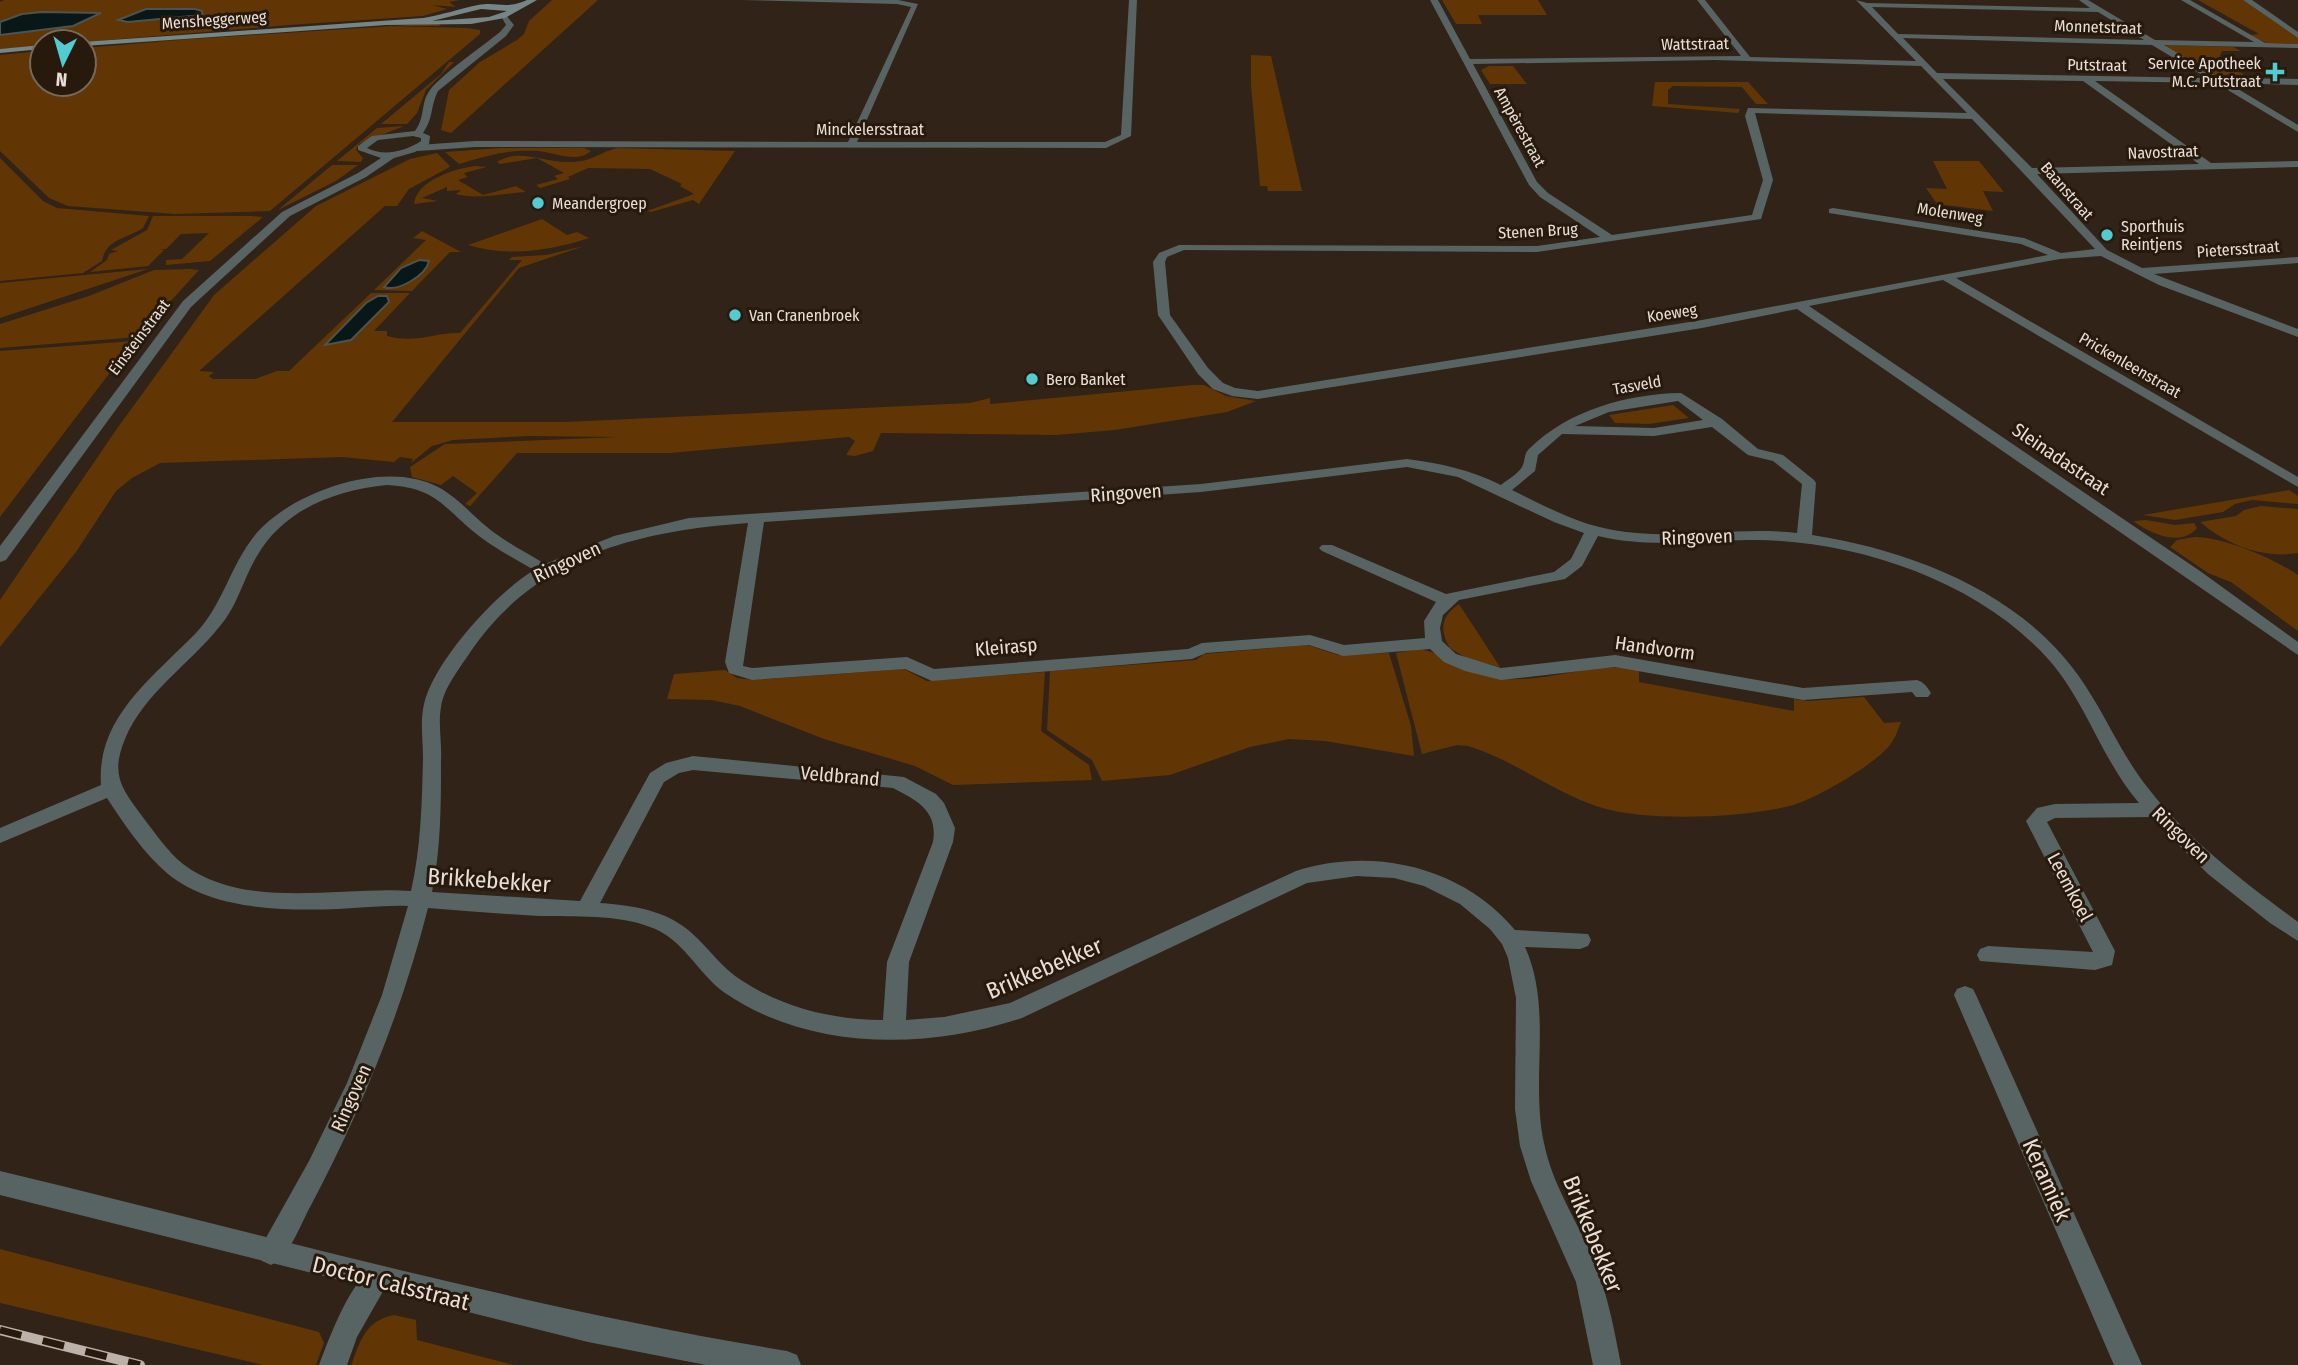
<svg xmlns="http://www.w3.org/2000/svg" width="2298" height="1365" font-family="'Fira Sans Condensed',sans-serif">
  <rect width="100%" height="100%" fill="#312317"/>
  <path fill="#613604" d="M4,0h456l-11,2 7,5 -24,-2 15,4 -24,7 -164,11 67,-5 -242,20h-42v4l-42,3v-47z
    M552,0h46l-147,133 -10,-3 8,-40 31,-28 37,-22 7,-6 5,-13z
    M1442,0h96l9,15h-69l4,9h-26z
    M2198,0h45l55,38v6l-32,-1 -16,-8 9,-1z
    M439,23l1,3h-51l78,2 13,2v4l-210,177 -95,3 -107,-8 -19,-8 -49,-47v-96l42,-4v33h42v-36l96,-8 -96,6z
    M2169,45l64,2 8,4h-19l-7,17 28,5v3l-35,-1 -46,-29z
    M1251,55l20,1 31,135h-34l-1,-5h-7l-9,-101z
    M449,62h5l-28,28 -9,23 -10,11h-26l60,-50z
    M1489,66h24l14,18h-37l-9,-14z
    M1655,82h93l20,22h-12l-14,-17 -69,-1 -5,4v14l72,5 -2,4 -86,-7z
    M404,126l-45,18 -3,6 7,8 -2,4 -24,-1 40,-33z
    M500,148h84l7,3c-15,13 -36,1 -54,0 -27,-2 -52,5 -78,13l-14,-12z
    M618,148l117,3 -36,53 -6,-4 -42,12 -4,-1 47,-17 -14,-8 2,-2 -32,-15 -62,-1 -20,9 2,2 -30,9 -4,-3 22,-6 -4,-3 10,-3 -27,-15 -37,6 -3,-2c21,-14 46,0 69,0 27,1 32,-10 52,-14z
    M437,153l13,13 -2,2 -39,21 -12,17h-12l-186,165 15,1 -5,4 4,3h42l22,-8h12l82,-78h39l-36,38h13v5c31,8 47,-4 73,-3l62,-73h-13l3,-3 34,-2 38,-9 -65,22 -127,154h173l405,-19 20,-5v6l203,-19h11l22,11 30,5 -29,11 -112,18 -59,5 -175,-2 -8,18 -18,5 -9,-1 9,-14 -6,-4 -179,16h-153l-47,53 -5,-2 12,-11 -24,-17 -12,9 -29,-8 -2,-10 35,-23 174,-7 -90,-1 -76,4 -21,6 -21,17 2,-4 -13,-2 -6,5 -52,-5 -182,6 -28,15 -16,13 -40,61 -76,95v-47l116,-170 98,-135 102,-89 94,-47z
    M0,158l43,43 14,7 92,8 -6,12c-17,11 -37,11 -41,33l-19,12 -83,8z
    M1933,161h46l25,31 -21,-1 10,20 -56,-7 -11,-16 21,1z
    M332,165h26l-22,16 -58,29z
    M475,166l12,1 -23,6 3,4 -9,3 25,15 33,-9 10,6c-21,1 -51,8 -70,2l5,-4 -14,1v-4l-25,11 16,3 -24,3c3,-24 40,-35 61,-38z
    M153,216h98l12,1 -53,44 -44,4v-5l16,-1 27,-26 -28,1 -15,15h-6l4,1 -16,16 -58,6 17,-12 2,-6 9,-3 -7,-1 36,-20z
    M542,219l25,16 10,-3 12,6c-39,13 -81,19 -121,7z
    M422,231l39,21h-11l-38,39 -38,-1 52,-50 -13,-2z
    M148,269l-148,49v-35z
    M190,269l9,1 -61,67 -138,11v-24l89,-28 65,-26z
    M134,341l-134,176v-166z
    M1673,405l16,13 -40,6 -34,-1 -6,-8z
    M2289,490l9,6v8l-46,-4 -17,4 -12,8 -48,8 -32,-5z
    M2261,506l37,3v44c-35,6 -71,-8 -98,-31l36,-6 8,-6z
    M2146,520l29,5 19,-2 3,5c-17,20 -47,5 -64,-7z
    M2194,537c28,-1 81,22 104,38v56l-67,-49 -23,-9 -38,-26 7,-7z
    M1459,604l41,63 -32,-8 -18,-11c-11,-18 -9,-32 9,-44z
    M1307,645l31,10 51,-2 22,73 3,30 -89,-15 -36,-2 -39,8 -80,28 -68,6 -10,-21 -45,-30 3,-59 146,-11 8,-6z
    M1420,649c29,5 47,28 85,30 45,3 89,-18 134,-10v13l155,29v-12l14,2 56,-4 20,26 17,-1c-3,8 -6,17 -12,24 -15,19 -75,54 -99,60 -49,12 -144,16 -191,1 -46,-15 -85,-47 -131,-61l-11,-1 -35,9 -26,-101z
    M904,669l23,12 118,-9 -4,59 48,34 3,15 -139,5 -38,-19 -91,-27 -84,-33 -29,-6 -44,-1 7,-25 51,-4 12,8 17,2z
    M0,1249l319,83 5,11 -8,22h-53l-263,-62z
    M394,1315l22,5 1,20 97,25h-163c10,-25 14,-44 43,-50z"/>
  <path fill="#081717" stroke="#4c5351" stroke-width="2" d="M146,9h49l7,2v4l-74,7 -10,-2z
    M42,12l59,1 -28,13 -73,9v-13l22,-8z
    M419,260l10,1c-3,15 -32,31 -45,26l17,-19z
    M378,296h9l2,6 -38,38 -26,5 41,-42z"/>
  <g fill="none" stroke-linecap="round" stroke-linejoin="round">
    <path fill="#586464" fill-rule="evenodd" d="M742,0h156l20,4 -61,138h248l16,-7 8,-135h8l-6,136 -25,12 -631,-1 -57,4 -5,-3 5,-3 57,-4 373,1 63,-135 -14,-3z
      M1430,0h8l32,59 271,-3 -44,-56h8l45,57 166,4 -60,-61 11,3 223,5 -11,-8h9l67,40 99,2 -73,-42h9l75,43 33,1v4l-134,-3 55,33 79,1v6l-70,-2 70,42v7l-82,-49 -121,-2 116,82 87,-2v6l-261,7 70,76 35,18 156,-11v6l-144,11 144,55v8l-139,-52 -58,-29 -41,3 -104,19 342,199v10l-355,-207 -134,26 391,265 98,71v13l-501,-346 -95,19 -444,71 -26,-3 -19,-7 -15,-15 -40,-59 -5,-53 6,-9 20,-8 358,1 63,-9 -60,-40 -11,-12zM1872,7l226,5 46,28 -246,-6zM1903,38l249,7 55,33 -270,-5zM1715,60l206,6 46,47 -219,-5 -3,8 18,64 -11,35 -140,20 -64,-42 -11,-11 -64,-118zM1943,79l140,2 116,83 -167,4zM1755,113l217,6 123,130 -34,4 -37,-15 -191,-30 -4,1v4l192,31 27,11 -346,65 -444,71 -23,-3 -12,-5 -15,-15 -38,-53 -5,-53 2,-5 17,-7 353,2 224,-33 12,-39z
      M2243,0h9l46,32v6z
      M1681,393l41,26 36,30 25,6 31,25 2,3 -4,52c98,15 207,57 266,140 26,36 42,78 70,113 41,53 96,94 150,134v19l-28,-18 -62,-49 -58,-57 -95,1 -8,4 68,129 -3,14 -17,5 -115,-9 -3,-6 3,-6 8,-3 105,6 -67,-131 11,-13 18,-4 84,-1c-37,-43 -53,-101 -90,-143 -69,-78 -190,-119 -292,-120 -53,-1 -106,9 -159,-4l-16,30 -17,13 -106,21 -16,15 -3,13 2,13 14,13 45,14 114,-13 188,33 114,-8c7,2 10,7 14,13l-3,4h-12l-4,-5 -109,8 -188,-33 -114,13 -36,-9 -21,-9 -14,-13 -87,7 -34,-11 -103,8 -14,6 -260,22 -27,-12 -153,11 -23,-7 -4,-11 23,-139c-110,8 -211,32 -277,128 -11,17 -27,36 -30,56 -3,17 1,36 0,53 0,44 0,89 -9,132l148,9 70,-128 16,-10 27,-7 211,21 32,17 8,9 11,25 -2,14 -44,120 -3,58 38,-3 66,-14 286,-132c77,-25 167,-4 219,59l73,4 3,6 -3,6 -8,3 -55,-2c28,62 5,132 19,196 8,41 32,76 48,113 15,35 22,72 29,109h-28l-17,-83 -45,-101 -11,-35 -5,-37 1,-111 -8,-40 -6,-14 -12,-15 -30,-25 -36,-18 -30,-8 -37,-2 -50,7 -285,135c-95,32 -212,33 -297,-25 -27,-19 -42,-55 -75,-66 -33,-13 -75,-10 -111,-11 -37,-2 -74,-5 -111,-8 -27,106 -68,205 -119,301 -9,17 -20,48 -38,56l-9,-4 -4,-9 51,-91 38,-78 35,-88 26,-89c-24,-1 -46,2 -70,3 -54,2 -126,1 -170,-35 -24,-20 -44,-50 -61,-76l-107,45v-15l101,-43c-5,-67 51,-107 94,-151 28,-29 35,-68 60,-99 37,-44 130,-76 183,-48 19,10 33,27 49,40 18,15 39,25 58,37l69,-28 75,-18 512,-34 206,-25c33,4 64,11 94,26 6,-5 17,-11 21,-18 4,-7 1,-13 8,-19 39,-38 97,-54 151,-55zM1678,401l25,19 -49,8 -79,-2 34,-14zM1712,427l36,28 25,6 29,23 -5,49c-61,-7 -124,8 -184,-3 -36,-6 -68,-24 -101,-40l23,-19 3,-16 24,-21 92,2zM1407,467l51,10 96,45 30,11 -13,26 -17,13 -108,22 -114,-49h-10l-3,3 3,3 114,51 -12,19 1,17 -81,7 -34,-10 -108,8 -14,6 -254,20 -27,-12 -155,11 -9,-2 21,-144 437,-30zM387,485c51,3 55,22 92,51 17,13 36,23 55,34 -38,23 -100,91 -110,134 -4,17 -1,36 -1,54 -1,44 -2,89 -12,133 -70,-5 -167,20 -228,-27 -16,-13 -28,-31 -41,-48 -20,-27 -32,-41 -17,-77 19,-46 65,-75 95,-113 18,-21 23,-47 37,-70 27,-47 79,-66 130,-71zM693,770l200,18c25,13 45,23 40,54l-46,120 -4,58c-50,0 -100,-12 -142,-40 -17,-11 -29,-27 -43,-41 -27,-28 -60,-33 -98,-36l64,-121 15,-9z
      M1965,986l8,3 3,6 166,370h-28l-160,-370 3,-6z
      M377,1266l9,4 4,9 -33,58 -10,28h-28c10,-26 32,-88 58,-99z"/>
    <path fill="#586464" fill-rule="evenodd" d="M505,14l9,11 -8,11 -68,55c-8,16 -4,26 -15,42l7,3 -1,8 -14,8 -21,6 -28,19 -76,39 -99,91 -185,253 -6,2v-16l183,-245 99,-89 76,-39 23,-15 -23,-8v-4l14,-10 43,-5c11,-15 5,-28 15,-41 12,-16 53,-44 70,-58l6,-7 -5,-9zM413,136l8,2v3c-15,10 -37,16 -54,7l11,-8z
      M0,1171c262,63 521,136 787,180l10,4 4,10h-95l-118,-23 -588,-147z"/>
    <path fill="#748687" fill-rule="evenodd" d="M527,0h10l-32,18 -34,6 -85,1 -302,21 -2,-4 341,-24c19,-3 36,-9 55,-13 20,-4 26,5 49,-5zM481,9l26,2 -18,6 -57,4z
      M42,45v4l-42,4v-4z"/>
    <g stroke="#bdb2a9" stroke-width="10">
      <path id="rail" d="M0,1330l140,35"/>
    </g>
    <use href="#rail" stroke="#271a0d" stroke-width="7" stroke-dasharray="22" stroke-linecap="butt"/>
  </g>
  <g fill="#52ccd1" stroke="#271a0d" stroke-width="2.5">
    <path d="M2271.5 61.5h7v7h7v7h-7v7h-7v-7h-7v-7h7z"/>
    <circle cx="538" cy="203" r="7"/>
    <circle cx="2107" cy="235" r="7"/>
    <circle cx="735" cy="315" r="7"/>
    <circle cx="1032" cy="379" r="7"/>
  </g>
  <g text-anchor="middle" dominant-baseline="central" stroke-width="6" stroke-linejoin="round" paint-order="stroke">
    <g font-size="16" fill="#e9dfd7" stroke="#271a0d">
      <text transform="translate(214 20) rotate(-4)">Mensheggerweg</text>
      <text transform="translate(2098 27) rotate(2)">Monnetstraat</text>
      <text transform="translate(1695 44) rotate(-1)">Wattstraat</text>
      <text transform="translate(2097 65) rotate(1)">Putstraat</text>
      <text transform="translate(1520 127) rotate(61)">Ampèrestraat</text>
      <text x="870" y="129">Minckelersstraat</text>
      <text transform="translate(2163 152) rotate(-2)">Navostraat</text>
      <text transform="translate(2067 191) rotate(49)">Baanstraat</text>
      <text transform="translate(1950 213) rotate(9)">Molenweg</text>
      <text transform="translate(1538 231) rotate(-3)">Stenen Brug</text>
      <text transform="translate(2238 249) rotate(-4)">Pietersstraat</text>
      <text transform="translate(1672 313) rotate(-9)">Koeweg</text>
      <text transform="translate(139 337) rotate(-53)">Einsteinstraat</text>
      <text transform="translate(2130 365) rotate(30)">Prickenleenstraat</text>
      <text transform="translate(1637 385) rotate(-10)">Tasveld</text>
    </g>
    <g font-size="16" fill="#e9dfd7" stroke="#271a0d" text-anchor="start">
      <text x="2261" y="63" text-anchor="end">Service Apotheek<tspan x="2261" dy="18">M.C. Putstraat</tspan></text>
      <text x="552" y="203">Meandergroep</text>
      <text x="2121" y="226">Sporthuis<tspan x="2121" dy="18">Reintjens</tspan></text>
      <text x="749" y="315">Van Cranenbroek</text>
      <text x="1046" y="379">Bero Banket</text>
    </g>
    <g font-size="19" fill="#e9dfd7" stroke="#271a0d">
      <text transform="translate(2061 459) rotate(34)">Sleinadastraat</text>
      <text transform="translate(1126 493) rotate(-4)">Ringoven</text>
      <text transform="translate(1697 537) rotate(-2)">Ringoven</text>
      <text transform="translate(567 562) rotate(-25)">Ringoven</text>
      <text transform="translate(1006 647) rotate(-5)">Kleirasp</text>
      <text transform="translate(1655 648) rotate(8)">Handvorm</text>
      <text transform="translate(840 776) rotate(5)">Veldbrand</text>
      <text transform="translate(2181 835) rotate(44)">Ringoven</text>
      <text transform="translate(2070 887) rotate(62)">Leemkoel</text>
      <text transform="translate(351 1098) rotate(-66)">Ringoven</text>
    </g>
    <g font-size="23" fill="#e9dfd7" stroke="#271a0d">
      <text transform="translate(489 880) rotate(4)">Brikkebekker</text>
      <text transform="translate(1044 968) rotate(-23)">Brikkebekker</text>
      <text transform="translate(2047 1180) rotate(66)">Keramiek</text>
      <text transform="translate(1593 1234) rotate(68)">Brikkebekker</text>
      <text transform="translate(391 1283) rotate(14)">Doctor Calsstraat</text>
    </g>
  </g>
  <g transform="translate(63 63) rotate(185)"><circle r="33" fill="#271a0d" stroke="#75695e" stroke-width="2"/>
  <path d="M0-5L12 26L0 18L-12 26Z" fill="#52ccd1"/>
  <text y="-10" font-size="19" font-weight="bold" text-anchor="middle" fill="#e9dfd7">N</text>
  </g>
</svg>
